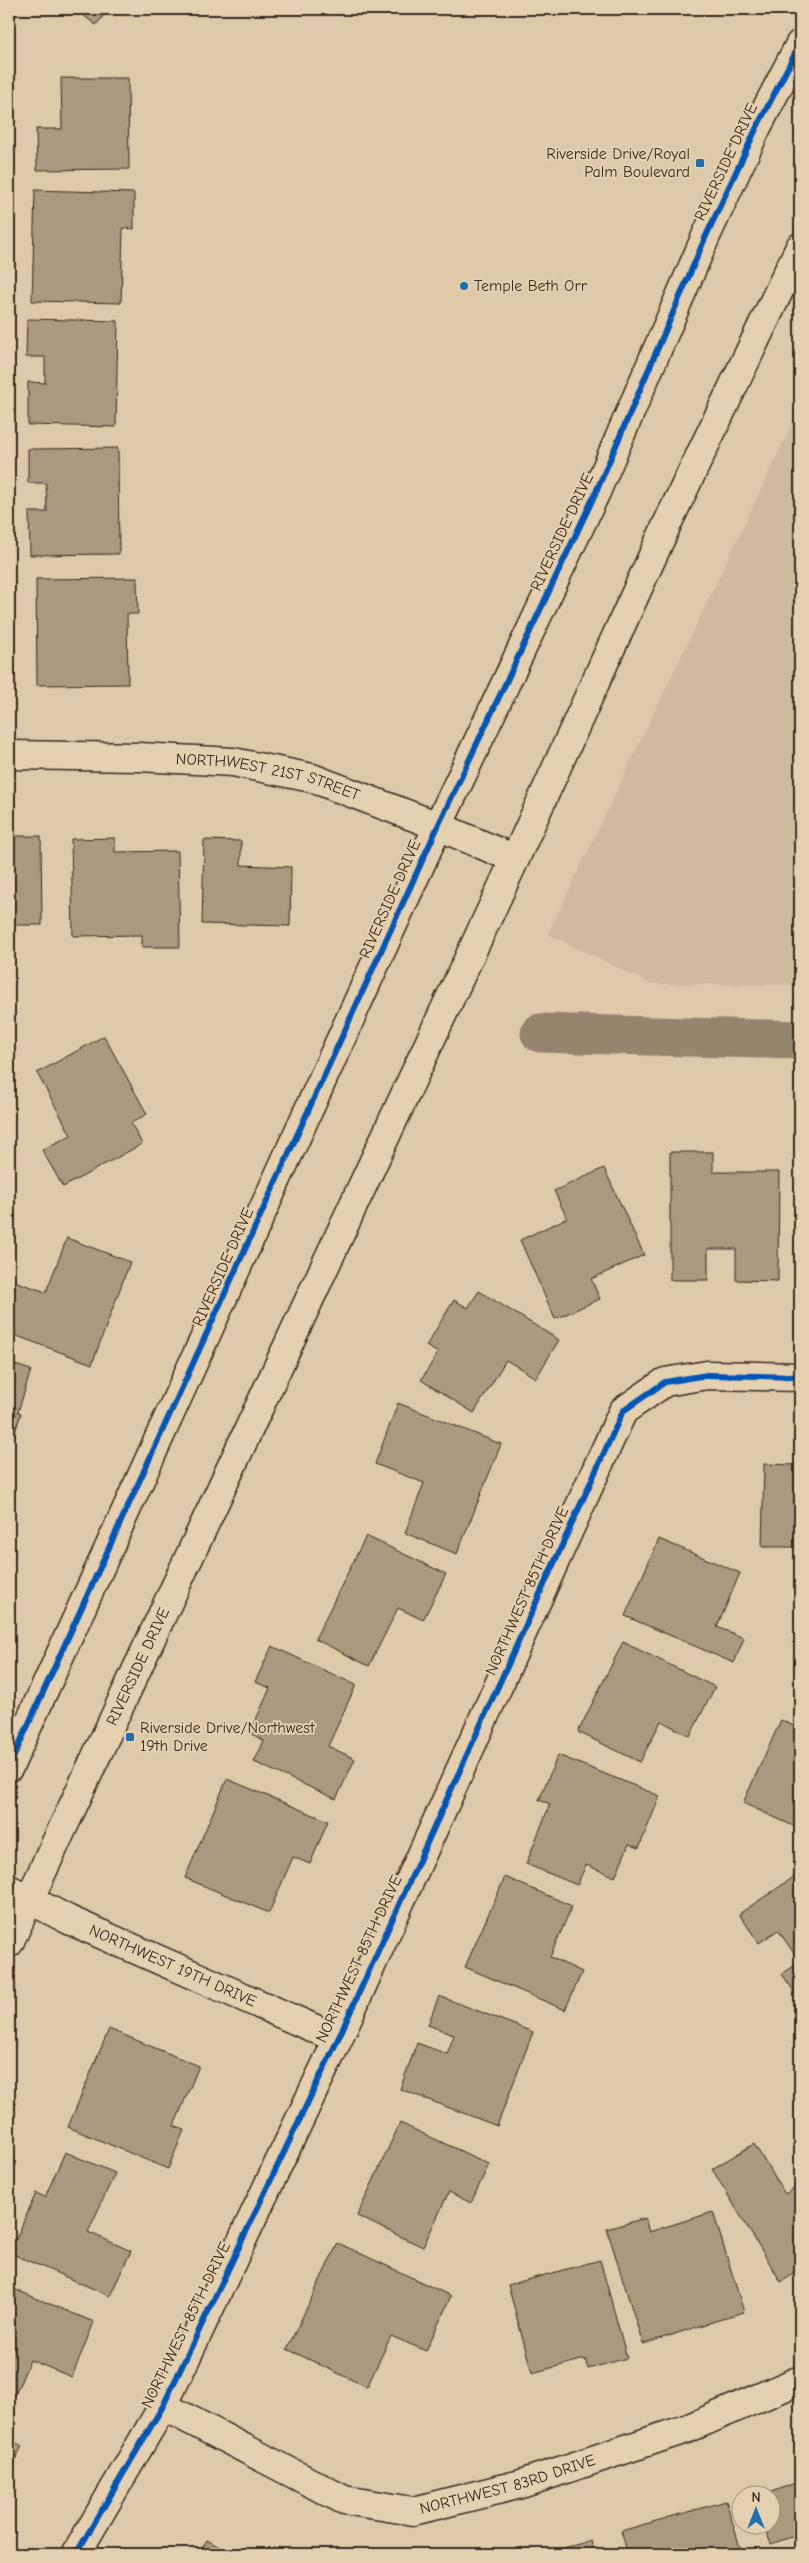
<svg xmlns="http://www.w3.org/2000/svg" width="809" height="2563" font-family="'Comic Neue',sans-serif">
  <rect width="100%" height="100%" fill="#dec9a9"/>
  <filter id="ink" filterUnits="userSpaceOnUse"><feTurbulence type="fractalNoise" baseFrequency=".02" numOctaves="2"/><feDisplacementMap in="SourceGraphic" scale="10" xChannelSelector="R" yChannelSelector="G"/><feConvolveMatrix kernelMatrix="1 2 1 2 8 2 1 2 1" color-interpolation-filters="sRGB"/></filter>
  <g filter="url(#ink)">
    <path fill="#cfba9c" d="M800,408v577l-149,-1 -103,-50z"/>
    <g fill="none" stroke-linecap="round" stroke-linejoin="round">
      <path stroke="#97846d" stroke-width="39" d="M540,1033l260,7"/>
    </g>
    <path fill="#ab987e" stroke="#3b2a1e" d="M75,9h34l-13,16z
      M61,78h67l1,91 -92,1 -1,-41h26z
      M35,190l99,3v36l-11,-1 -2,75 -89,-2z
      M27,319l91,2 -2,106 -88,-2v-43l17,1v-26h-19z
      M118,448l1,106 -89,1 -1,-43h18l-1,-29h-18v-34z
      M137,578l1,36h-11l1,70 -91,1 -1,-106z
      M9,836h32l1,89h-33z
      M115,838v14l63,-1 2,96h-38v-12l-69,1 -2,-97z
      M204,840l37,1v24l50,2 -1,59 -88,-2z
      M104,1036l43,78 -16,9 11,21 -79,43 -21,-37 29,-15 -34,-62z
      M670,1152h43v20h66l-1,109 -42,-1v-31h-28v31h-38z
      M604,1168l40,87 -53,24 9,20 -45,20 -35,-79 47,-22 -13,-27z
      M67,1238l63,24 -38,102 -83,-31v-47l2,-6 35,12z
      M479,1291l80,49 -23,38 -30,-18 -32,53 -53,-33 17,-27 -12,-7 28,-46 14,8z
      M9,1363l22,7 -13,42 3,1 -12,39z
      M398,1403l103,41 -44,110 -52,-21 19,-50 -49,-19z
      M764,1464l35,1 1,82h-38z
      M366,1536l80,38 -23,46 -25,-12 -29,58 -54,-27z
      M659,1539l81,34 -23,54 27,11 -10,25 -109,-47z
      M623,1642l92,45 -25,49 -29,-15 -21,41 -62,-30z
      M272,1646l84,39 -28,61 27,13 -19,40 -82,-37 10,-21 -14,-8 20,-45 -15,-6z
      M781,1720l19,9v100l-57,-26z
      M558,1755l102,41 -21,52 -10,-4 -14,33 -29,-12 -9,20 -51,-21 24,-60 -11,-4z
      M227,1779l101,42 -18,43 -17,-7 -24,56 -84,-35z
      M800,1873v127l-18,-26 18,-12 -22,-32 -19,13 -20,-29z
      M505,1877l67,29 -22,51 32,15 -17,38 -100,-43z
      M439,1996l94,36 -36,94 -97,-37 17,-46 30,11 7,-19 -26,-10z
      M109,2029l90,37 -25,60 10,4 -16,39 -100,-42z
      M400,2123l89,41 -18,39 -22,-11 -26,55 -66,-31z
      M754,2144l31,50 15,-10v86l-19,12 -69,-113z
      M65,2152l50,21 -27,59 43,19 -21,45 -100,-43 26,-60 9,4z
      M713,2212l31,100 -101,32 -36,-115 38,-11 4,14z
      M338,2243l113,53 -25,55 -35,-15 -24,51 -80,-38z
      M600,2260l27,98 -39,11 -3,-10 -53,14 -24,-88z
      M9,2287l85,35 -22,55 -42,-17 -15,35 -6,-3z
      M9,2439l13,7 -13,26z
      M800,2481v53l-29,10 -7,-18h8v-30h-10z
      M726,2501l16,53h-114l-7,-23z
      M207,2540l25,14h-33z
      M591,2541l3,13h-46l-1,-2z"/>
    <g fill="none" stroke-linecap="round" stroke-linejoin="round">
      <g stroke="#3b2a1e" stroke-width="31">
        <g id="minor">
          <path id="s1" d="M9,755l130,2 94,5 79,16 126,48 77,33"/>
          <path id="s2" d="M9,1889l60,31 269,119"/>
          <path id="s3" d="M163,2406l181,94 69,11 108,-27 168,-56 111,-48"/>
          <path d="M76,2554l87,-148 175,-367 285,-628 42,-29 42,-7 93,2"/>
        </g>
      </g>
      <g stroke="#3b2a1e" stroke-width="31">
        <g id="tertiary">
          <path d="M9,1767l429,-941 158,-334 110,-256 51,-109 43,-83"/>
          <path id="s4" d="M9,1943l506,-1084 154,-339 131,-273"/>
        </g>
      </g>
      <use href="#minor" stroke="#e5d0af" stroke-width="28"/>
      <use href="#tertiary" stroke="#e5d0af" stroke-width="28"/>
      <g stroke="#e5d0af" stroke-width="9">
        <path id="cycleway" d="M9,1767l429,-941 158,-334 110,-256 51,-109 43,-83
          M76,2554l87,-148 175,-367 285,-628 42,-29 42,-7 93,2"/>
      </g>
      <use href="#cycleway" stroke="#0057b8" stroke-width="6"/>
    </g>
  </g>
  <g fill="#1f6fb2" stroke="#e5d0af" stroke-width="2">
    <rect x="695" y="158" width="10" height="10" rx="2.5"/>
    <circle cx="464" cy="286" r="5"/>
    <rect x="125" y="1732" width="10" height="10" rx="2.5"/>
  </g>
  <g text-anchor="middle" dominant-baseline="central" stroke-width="4" stroke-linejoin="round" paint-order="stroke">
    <g font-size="16" fill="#3b2a1e" stroke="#e5d0af" text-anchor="start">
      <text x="690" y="154" text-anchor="end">Riverside Drive/Royal<tspan x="690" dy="18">Palm Boulevard</tspan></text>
      <text x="474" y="286">Temple Beth Orr</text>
      <text x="140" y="1728">Riverside Drive/Northwest<tspan x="140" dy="18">19th Drive</tspan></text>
    </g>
    <g font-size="16" fill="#3b2a1e" stroke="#e5d0af">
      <text transform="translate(726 162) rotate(-65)">RIVERSIDE DRIVE</text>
      <text transform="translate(562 532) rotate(-65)">RIVERSIDE DRIVE</text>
      <text stroke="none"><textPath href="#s1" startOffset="261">NORTHWEST 21ST STREET</textPath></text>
      <text transform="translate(390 899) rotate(-66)">RIVERSIDE DRIVE</text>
      <text transform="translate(223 1267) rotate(-66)">RIVERSIDE DRIVE</text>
      <text transform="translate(527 1591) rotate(-66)">NORTHWEST 85TH DRIVE</text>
      <text stroke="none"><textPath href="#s4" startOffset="305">RIVERSIDE DRIVE</textPath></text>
      <text transform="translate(359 1959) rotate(-65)">NORTHWEST 85TH DRIVE</text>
      <text stroke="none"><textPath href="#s2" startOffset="181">NORTHWEST 19TH DRIVE</textPath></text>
      <text transform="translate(186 2325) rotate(-64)">NORTHWEST 85TH DRIVE</text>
      <text stroke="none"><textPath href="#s3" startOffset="372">NORTHWEST 83RD DRIVE</textPath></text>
    </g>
  </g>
  <rect width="809" height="2563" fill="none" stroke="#e5d0af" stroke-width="30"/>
  <rect x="15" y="15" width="779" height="2533" fill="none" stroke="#3b2a1e" stroke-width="2" filter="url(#ink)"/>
  <g transform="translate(756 2510)"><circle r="24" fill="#e5d0af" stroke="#a18e75"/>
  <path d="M0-4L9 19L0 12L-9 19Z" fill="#1f6fb2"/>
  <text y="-8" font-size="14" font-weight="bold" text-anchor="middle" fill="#3b2a1e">N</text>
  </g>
</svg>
